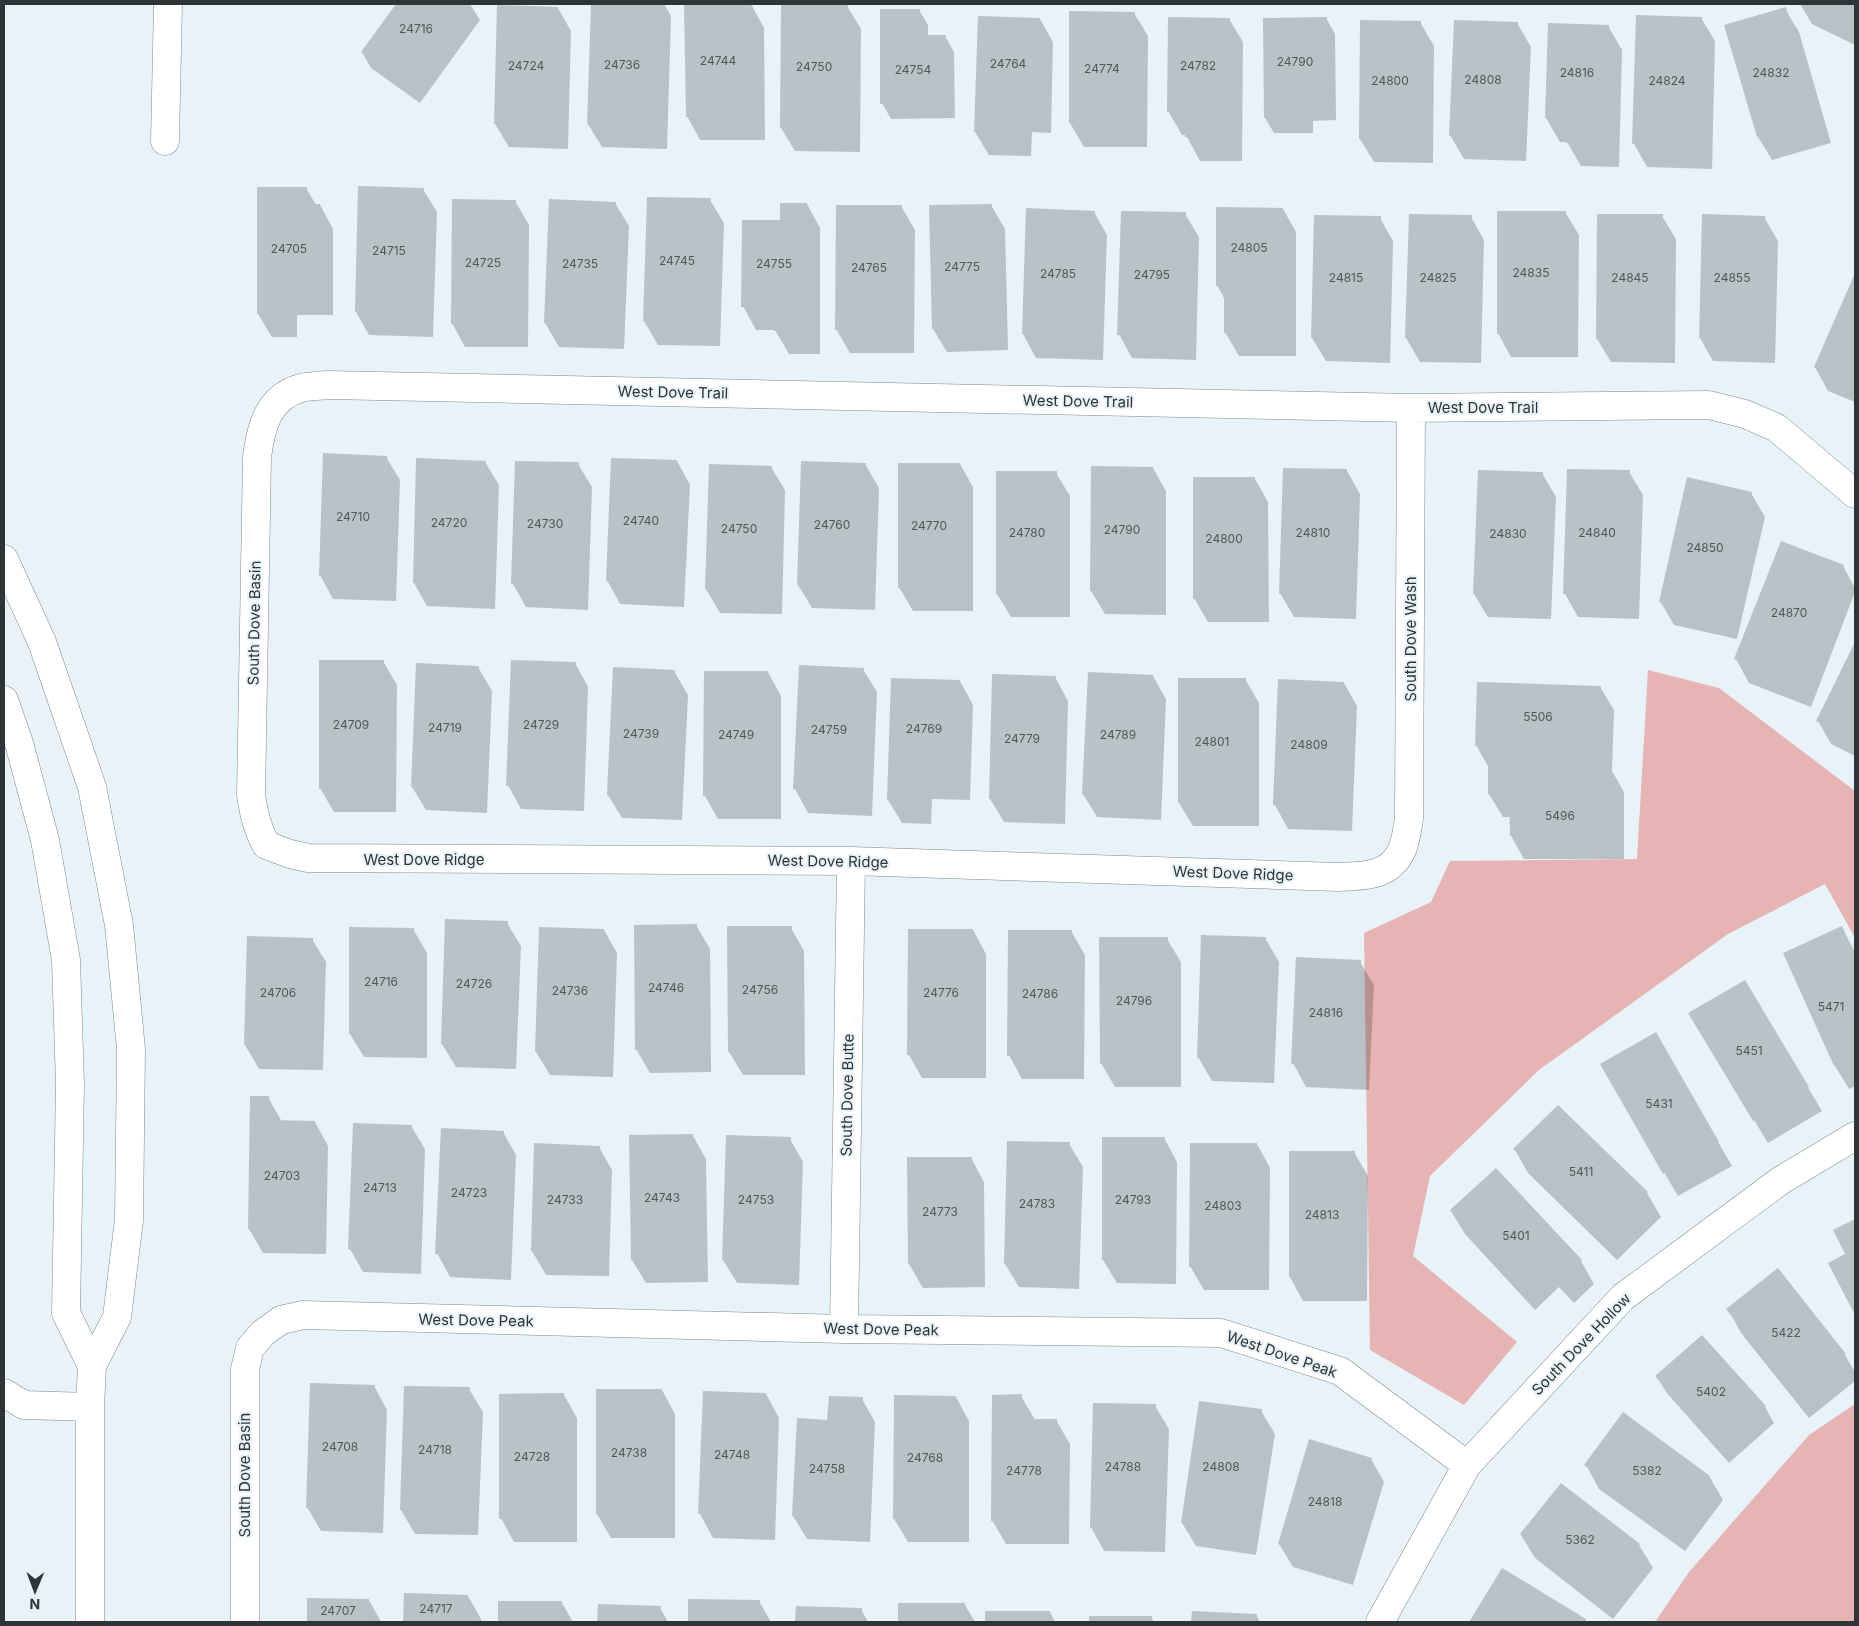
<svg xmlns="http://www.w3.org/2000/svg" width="1859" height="1626" font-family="Inter,sans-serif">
  <rect width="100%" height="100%" fill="#e7f3f8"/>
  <path fill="#e7b4b4" d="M1648,670l71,18 136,103v147l-30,-54 -97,50 -189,136 -109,106 -17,80 104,86 -53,63 -94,-55 -6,-417 67,-31 19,-41 187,-2z
    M1855,1404v218h-200l34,-50 120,-137z"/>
  <path fill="#0003" d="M397,4h73l10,16 -60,83 -49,-35 -9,-16z
    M592,4h72l7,12 -4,133 -65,-2 -14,-23z
    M751,4l13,24 1,112h-65l-13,-24z
    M782,4h40l2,2h23l14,23 -1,123 -65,-1 -14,-23z
    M1800,4h55v41l-43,-21z
    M558,8l13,23 -3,118 -59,-2 -14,-23z
    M1785,9l14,23 32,111 -59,17 -14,-23 -33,-111z
    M919,10l9,15v11h17l9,16 1,66 -64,1 -9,-16z
    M1071,12l63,1 14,23 -1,111h-63l-14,-24z
    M1326,18l9,16 1,86 -23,1v12h-39l-9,-15z
    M1701,18l14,23 -3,128 -65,-2 -13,-23z
    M1040,19l13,23 -2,91 -19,-1 -1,24 -42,-1 -14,-23z
    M1229,19l14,23 -1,119h-42l-14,-26h-4l-14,-24z
    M1420,22l14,24 -1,117 -59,-1 -14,-23z
    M1517,23l14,24 -5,114 -62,-2 -14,-24z
    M1549,25l59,1 14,24 -3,117 -38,-1 -14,-24h-7l-14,-24z
    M306,188l10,17h4l13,24v86h-36v22h-25l-14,-23z
    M423,189l14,23 -4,125 -64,-2 -13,-23z
    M648,198l62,2 14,23 -4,123 -62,-1 -14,-24z
    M515,201l14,24 -1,122h-63l-13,-24z
    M550,201l65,2 14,23 -5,123 -65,-2 -14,-24z
    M807,204l13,24v126h-31l-14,-24h-19l-13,-24 38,-84z
    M991,205l14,24 3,121 -61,2 -14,-23z
    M901,206l14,24 -1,123h-64l-14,-24z
    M1283,209l13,23v124h-57l-14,-24v-32l-8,-15z
    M1094,212l13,23 -4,125 -67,-2 -13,-24z
    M1565,212l14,23 -1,122h-67l-13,-24z
    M1185,214l14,23 -3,123 -64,-2 -13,-24z
    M1410,215l61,2 13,23 -3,123 -61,-1 -14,-24z
    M1662,216l14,23 -1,124 -64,-1 -14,-23z
    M1764,217l14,24 -3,122 -62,-2 -13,-23z
    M1380,218l13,23 -3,122 -64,-2 -14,-23z
    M1855,276v126l-27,-11 -13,-24z
    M386,457l14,23 -4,121 -63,-2 -13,-24z
    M677,461l13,24 -6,122 -64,-3 -13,-24z
    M485,462l14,23 -4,124 -68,-3 -13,-23z
    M578,464l14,23 -4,123 -62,-3 -13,-23z
    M865,464l14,24 -4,122 -63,-2 -14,-23z
    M960,464l13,23v124h-60l-14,-24z
    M710,465l61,2 14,23 -3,124 -62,-1 -14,-24z
    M1153,468l13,23v124l-61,-1 -14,-23z
    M1347,471l13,23 -4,125 -62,-2 -14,-24z
    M1629,472l14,23 -4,124 -61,-2 -13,-23z
    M1056,473l14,23v121h-59l-14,-23z
    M1542,473l14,24 -5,122 -63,-2 -14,-23z
    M1255,479l13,23 1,120h-61l-14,-24z
    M1751,493l14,24 -28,122 -63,-14 -14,-24z
    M1843,566l12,22v4l-44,115 -62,-24 -13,-24z
    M1855,644v112l-24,-12 -13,-23z
    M383,661l14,24 -1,127h-62l-14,-24z
    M575,663l13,24 -4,124 -63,-2 -13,-24z
    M800,666l63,3 14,23 -5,124 -64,-3 -13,-24z
    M478,667l14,24 -5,122 -61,-3 -14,-23z
    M674,671l14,24 -6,125 -60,-2 -14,-23z
    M768,672l13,24v123h-63l-13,-23z
    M1153,676l13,23 -5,121 -64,-3 -14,-23z
    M1055,677l13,24 -3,123 -61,-2 -14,-23z
    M1245,679l14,24v123h-66l-14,-23z
    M960,681l13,24 -3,95 -38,-1 -1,25 -29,-1 -14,-23z
    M1280,681l64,2 13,23 -5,125 -64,-2 -13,-24z
    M1600,687l14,23 -2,61 12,21v67h-100l-13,-23v-19h-8l-14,-23v-26l-13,-23z
    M507,923l14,23 -5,123 -60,-2 -14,-23z
    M696,925l14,24 1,123 -61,1 -14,-24z
    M791,928l13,23 1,124h-62l-14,-23z
    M1842,928l13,24v134l-6,3 -14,-23 -50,-112z
    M413,929l14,24v105l-63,-1 -14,-23z
    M604,930l13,23 -4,124 -63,-2 -14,-23z
    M973,930l13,24v124h-64l-13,-23z
    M1071,931l14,24 -1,124h-62l-13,-24z
    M249,937l63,2 14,23 -3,108 -64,-1 -14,-24z
    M1265,938l14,24 -5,121 -62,-2 -14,-24z
    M1167,939l14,23v125h-66l-14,-24z
    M1360,962l14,23 -5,105 -63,-3 -13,-24z
    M1744,981l78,130 -54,32 -64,-106z
    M1655,1034l77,132 -54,30 -77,-131z
    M252,1097h16l14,25h33l13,24 -2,108 -63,-1 -14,-24z
    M1558,1106l89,87 14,24 -44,43 -89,-87 -13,-23z
    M411,1126l14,23 -4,125 -58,-2 -13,-23z
    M503,1132l13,23 -5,125 -61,-3 -13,-24z
    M693,1136l13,23 2,123 -62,1 -14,-23z
    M1164,1138l13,24 -1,122 -59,-1 -14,-23z
    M790,1139l13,23 -4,123 -62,-2 -14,-23z
    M535,1144l64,3 13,23 -3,106 -63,-1 -14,-24z
    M1069,1144l14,23 -4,122 -60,-2 -14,-23z
    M1257,1144l13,24 -1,122h-65l-14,-24z
    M1290,1152h64l14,24 -1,125h-64l-13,-24z
    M909,1158h62l13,24 1,105 -62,1 -14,-24z
    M1496,1170l85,91 13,23 -20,19 -15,-16 -24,23 -70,-76 -14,-23z
    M1855,1220v93l-26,-49 18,-10 -12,-23z
    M1778,1270l67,85 10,17v9l-46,37 -68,-85 -13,-24z
    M1702,1336l63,71 9,16 -45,40 -63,-71 -9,-15z
    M374,1386l13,24 -4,123 -62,-2 -14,-24z
    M406,1387l63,2 14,23 -5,123 -63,-1 -14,-24z
    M597,1390h65l13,24v124h-64l-14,-24z
    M766,1394l13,24 -4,122 -62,-2 -13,-24z
    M564,1395l13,23v124h-63l-13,-24z
    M1021,1396l14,24h21l14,24 -1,100h-63l-14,-24z
    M956,1397l13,24v121h-61l-14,-23z
    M862,1399l13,23 -5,120 -63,-3 -14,-23 35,-94z
    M1155,1406l14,23 -4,123 -61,-1 -13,-24z
    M1261,1411l14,23 -19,121 -60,-9 -14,-23z
    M1371,1459l13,23 -31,103 -60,-18 -14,-23z
    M1586,1465l123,11 14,24 -38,51 -86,-62z
    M1561,1484l78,61 14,23 -40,51 -78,-61 -14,-23z
    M1502,1570l83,50 2,2h-117z
    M405,1594l63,2 13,23v3h-77z
    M308,1599l61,1 12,22h-73z
    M690,1600l69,1 12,21h-81z
    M499,1602l63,1 11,19h-74z
    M899,1604l66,1 10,17h-76z
    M599,1605l61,3 8,14h-69z
    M797,1607l64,2 7,13h-71z
    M1050,1612l5,10h-69v-9z
    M1193,1612l63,3 4,7h-67z
    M1090,1617h61l3,5h-64z"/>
  <path fill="#b7c3c7" d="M396,4h76l-61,84 -50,-36z
    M591,4h67l-4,122 -67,-2z
    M684,4h67l2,113h-67z
    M781,4l67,1 -1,123h-67z
    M1803,4h52v25z
    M497,5l61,2 -3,119 -61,-2z
    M1786,7l32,112 -61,18 -33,-112z
    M880,9h40v26h26v68l-66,1z
    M1069,11l66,1 -1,112 -65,-1z
    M1636,15l66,2 -3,129 -67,-2z
    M978,16l62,2 -2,92 -19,-1 -1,24 -44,-1z
    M1168,17l62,1 -1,120 -44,-1v-26l-18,1z
    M1327,17v88h-23l1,13h-41l-1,-100z
    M1360,20l61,1 -1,119 -61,-1z
    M1454,20l64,2 -5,116 -64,-2z
    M1548,23l61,2 -3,119 -40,-1 1,-24 -22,-1z
    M358,186l66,2 -4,126 -65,-2z
    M257,187h50l-1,17h14v88h-36v22h-27z
    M647,197l64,1 -4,125 -64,-2z
    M452,199l64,1 -1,124h-64z
    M549,199l67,3 -5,124 -67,-3z
    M780,203h27v128h-33v-24h-33l1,-87h38z
    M992,204l3,123 -63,2 -3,-124z
    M836,205h66v125h-67z
    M1216,207l67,1v125h-59v-47h-8z
    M1026,208l69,3 -5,126 -68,-3z
    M1121,211l65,1 -3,125 -66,-2z
    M1497,211h69l-1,123h-68z
    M1409,214l63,1 -4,125 -63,-2z
    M1597,214h66l-1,126 -66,-1z
    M1702,214l63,2 -3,124 -63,-2z
    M1314,215l67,1 -4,124 -66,-2z
    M1855,273v113l-41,-19z
    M323,453l64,3 -4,122 -64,-2z
    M416,458l70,3 -4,125 -69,-3z
    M611,458l66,2 -5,124 -66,-3z
    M515,461l64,1 -4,125 -64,-3z
    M801,461l65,2 -4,124 -65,-2z
    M898,463h62v125h-62z
    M709,464l63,2 -3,125 -64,-2z
    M1091,466l62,1v125l-63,-1z
    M1283,468l64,1 -3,126 -65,-1z
    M1567,469l63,1 -4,126 -63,-2z
    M1478,470l65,2 -5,124 -65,-2z
    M996,471h61l1,123h-62z
    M1193,477h62l1,121 -63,1z
    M1687,477l65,15 -28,124 -65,-14z
    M1781,541l63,24 -47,119 -63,-25z
    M1855,642v98l-39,-19z
    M319,660h65l-1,129h-64z
    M511,660l65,2 -5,126 -65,-2z
    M416,663l63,3 -5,124 -63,-3z
    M799,665l65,3 -5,124 -66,-3z
    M613,667l62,3 -6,127 -62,-2z
    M704,671h64v125h-65z
    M1088,672l65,3 -5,122 -66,-3z
    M992,674l64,2 -4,125 -63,-2z
    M891,678l69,2 -3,97 -38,-1 -1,25 -31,-1z
    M1178,678h68v125h-68z
    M1278,679l66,3 -5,126 -66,-3z
    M1477,682l124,4 -2,64 -124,-4z
    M1488,767h123v69h-101l-1,-42h-21z
    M445,919l63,2 -5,125 -62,-2z
    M697,924l1,125 -63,1 -1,-125z
    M727,926h65v126h-64z
    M1842,926l13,29v102l-21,9 -51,-113z
    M349,927l65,1v107l-65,-1z
    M539,927l65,2 -4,125 -65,-2z
    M908,929h65v126h-66z
    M1008,930h64l-1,126h-64z
    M1201,935l65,2 -4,123 -65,-2z
    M247,936l66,2 -3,109 -66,-2z
    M1099,937h69v127h-68z
    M1296,957l65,3 -5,107 -65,-3z
    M1745,980l64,107 -56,34 -65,-108z
    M1656,1032l63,110 -56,32 -63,-110z
    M250,1096h19v24l46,1 -1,110 -66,-2z
    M1558,1105l90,87 -45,46 -90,-89z
    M353,1123l59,2 -4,126 -60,-2z
    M441,1128l63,3 -6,126 -63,-3z
    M693,1134l2,125 -64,1 -2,-125z
    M726,1135l65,2 -5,125 -64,-2z
    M1102,1137h63l-2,124 -61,-1z
    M1007,1141l63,1 -3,124 -63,-2z
    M534,1143l66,3 -4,107 -65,-2z
    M1190,1143h67l-1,124h-67z
    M1289,1151h66v127l-66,-1z
    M907,1157h65v107h-64z
    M1496,1168l86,92 -22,20 -15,-15 -24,22 -71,-77z
    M1855,1219v96l-27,-52 17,-9 -12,-24z
    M1778,1268l68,86 -51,41 -69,-86z
    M1702,1335l64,71 -46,42 -65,-72z
    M310,1383l65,2 -5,125 -64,-2z
    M404,1386l66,1 -5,125 -65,-2z
    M596,1389h66v125h-66z
    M703,1391l63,2 -4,124 -64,-3z
    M564,1393v125l-65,1v-125z
    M1022,1394l-1,25h36l-1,102h-65l1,-126z
    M894,1395l62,1v123h-63z
    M829,1396l34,1 -6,122 -65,-3 5,-98 30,2z
    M1199,1401l63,8 -19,123 -62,-9z
    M1093,1403l63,1 -4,125 -62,-1z
    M1623,1412l87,64 -39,53 -87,-64z
    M1309,1439l63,19 -32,104 -62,-18z
    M1561,1483l79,61 -40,53 -80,-63z
    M1502,1568l84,51 -1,3h-116z
    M404,1593l64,2 -1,27h-64z
    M307,1598l62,1v23h-62z
    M688,1599l72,1v22h-72z
    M498,1601h64v21h-64z
    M898,1603h67v19h-67z
    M598,1604l63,2 -1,16h-63z
    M796,1606l66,2 -1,14h-66z
    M985,1611h65v11h-65z
    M1192,1611l65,3 -1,8h-65z
    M1089,1616h63v6h-63z"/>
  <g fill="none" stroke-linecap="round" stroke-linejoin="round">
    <g stroke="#7e898d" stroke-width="29">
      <path id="minor" d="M165,141l3,-137
        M1411,408l-2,411c-2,10 -3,22 -7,31 -13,27 -37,26 -64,27l-487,-16 -543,-3 -18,-4 -24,-9c-9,-17 -12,-31 -15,-50l6,-338c4,-30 11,-60 44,-69 8,-2 18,-2 27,-3l1083,23 298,-3 36,9 32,14 78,66
        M4,559l38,83 50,145 27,138 12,124 -2,171 -12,97 -25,49 -2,41v215
        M4,700l15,43 26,97 21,120 4,124 -4,229 26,53
        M844,1329l7,-468
        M4,1393l20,12 66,2
        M245,1622v-253l5,-21 13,-15 18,-13 22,-5 541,14 377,4 119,38 127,94
        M1380,1622l87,-157 156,-168 157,-116 75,-45"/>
    </g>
    <use href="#minor" stroke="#fff" stroke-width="28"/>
  </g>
  <g text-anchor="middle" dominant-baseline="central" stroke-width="4" stroke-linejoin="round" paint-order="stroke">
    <g font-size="12" fill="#51585a">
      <text x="416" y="28">24716</text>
      <text x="718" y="60">24744</text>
      <text x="1295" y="61">24790</text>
      <text x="1008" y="63">24764</text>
      <text x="622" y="64">24736</text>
      <text x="526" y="65">24724</text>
      <text x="1198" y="65">24782</text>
      <text x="814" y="66">24750</text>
      <text x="1102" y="68">24774</text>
      <text x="913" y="69">24754</text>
      <text x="1577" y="72">24816</text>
      <text x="1771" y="72">24832</text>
      <text x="1483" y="79">24808</text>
      <text x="1390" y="80">24800</text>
      <text x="1667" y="80">24824</text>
      <text x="1249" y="247">24805</text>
      <text x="289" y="248">24705</text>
      <text x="389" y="250">24715</text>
      <text x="677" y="260">24745</text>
      <text x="483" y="262">24725</text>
      <text x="580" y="263">24735</text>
      <text x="774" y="263">24755</text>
      <text x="962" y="266">24775</text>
      <text x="869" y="267">24765</text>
      <text x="1531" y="272">24835</text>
      <text x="1058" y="273">24785</text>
      <text x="1152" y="274">24795</text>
      <text x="1346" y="277">24815</text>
      <text x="1438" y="277">24825</text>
      <text x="1630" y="277">24845</text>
      <text x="1732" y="277">24855</text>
      <text x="353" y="516">24710</text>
      <text x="641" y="520">24740</text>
      <text x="449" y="522">24720</text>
      <text x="545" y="523">24730</text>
      <text x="832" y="524">24760</text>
      <text x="929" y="525">24770</text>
      <text x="739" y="528">24750</text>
      <text x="1122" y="529">24790</text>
      <text x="1027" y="532">24780</text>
      <text x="1313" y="532">24810</text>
      <text x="1597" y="532">24840</text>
      <text x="1508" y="533">24830</text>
      <text x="1224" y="538">24800</text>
      <text x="1705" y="547">24850</text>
      <text x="1789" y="612">24870</text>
      <text x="1538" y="716">5506</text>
      <text x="351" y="724">24709</text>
      <text x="541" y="724">24729</text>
      <text x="445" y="727">24719</text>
      <text x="924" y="728">24769</text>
      <text x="829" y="729">24759</text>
      <text x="641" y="733">24739</text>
      <text x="736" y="734">24749</text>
      <text x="1118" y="734">24789</text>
      <text x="1022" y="738">24779</text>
      <text x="1212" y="741">24801</text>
      <text x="1309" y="744">24809</text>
      <text x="1560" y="815">5496</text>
      <text x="381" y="981">24716</text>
      <text x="474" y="983">24726</text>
      <text x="666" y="987">24746</text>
      <text x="760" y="989">24756</text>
      <text x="570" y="990">24736</text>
      <text x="278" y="992">24706</text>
      <text x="941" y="992">24776</text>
      <text x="1040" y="993">24786</text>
      <text x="1134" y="1000">24796</text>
      <text x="1831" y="1006">5471</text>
      <text x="1326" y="1012">24816</text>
      <text x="1749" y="1050">5451</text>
      <text x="1659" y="1103">5431</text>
      <text x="1581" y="1171">5411</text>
      <text x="282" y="1175">24703</text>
      <text x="380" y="1187">24713</text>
      <text x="469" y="1192">24723</text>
      <text x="662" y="1197">24743</text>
      <text x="565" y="1199">24733</text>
      <text x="756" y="1199">24753</text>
      <text x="1133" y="1199">24793</text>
      <text x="1037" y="1203">24783</text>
      <text x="1223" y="1205">24803</text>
      <text x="940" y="1211">24773</text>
      <text x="1322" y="1214">24813</text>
      <text x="1516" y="1235">5401</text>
      <text x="1786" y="1332">5422</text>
      <text x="1711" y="1391">5402</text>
      <text x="340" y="1446">24708</text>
      <text x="435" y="1449">24718</text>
      <text x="629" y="1452">24738</text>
      <text x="732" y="1454">24748</text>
      <text x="532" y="1456">24728</text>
      <text x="925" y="1457">24768</text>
      <text x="1123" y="1466">24788</text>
      <text x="1221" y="1466">24808</text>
      <text x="827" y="1468">24758</text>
      <text x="1024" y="1470">24778</text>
      <text x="1647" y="1470">5382</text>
      <text x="1325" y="1501">24818</text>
      <text x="1580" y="1539">5362</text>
      <text x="436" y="1608">24717</text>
      <text x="338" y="1610">24707</text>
    </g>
    <g font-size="15" fill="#2f3436" stroke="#e7f3f8">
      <text transform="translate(673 392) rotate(1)">West Dove Trail</text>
      <text transform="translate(1078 401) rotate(1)">West Dove Trail</text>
      <text x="1483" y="407">West Dove Trail</text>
      <text transform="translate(254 623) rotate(-89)">South Dove Basin</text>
      <text transform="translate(1410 639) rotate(-90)">South Dove Wash</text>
      <text x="424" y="859">West Dove Ridge</text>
      <text transform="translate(828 861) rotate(1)">West Dove Ridge</text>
      <text transform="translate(1233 873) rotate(2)">West Dove Ridge</text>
      <text transform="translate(847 1095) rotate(-89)">South Dove Butte</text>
      <text transform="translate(476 1320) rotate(1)">West Dove Peak</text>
      <text transform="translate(881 1329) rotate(1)">West Dove Peak</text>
      <text transform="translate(1581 1344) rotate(-46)">South Dove Hollow</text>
      <text transform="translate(1282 1354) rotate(19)">West Dove Peak</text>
      <text transform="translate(244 1475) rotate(-90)">South Dove Basin</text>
    </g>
  </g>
  <rect width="1859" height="1626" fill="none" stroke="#2f3436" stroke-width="10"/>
  <g transform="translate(35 1591) rotate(181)" stroke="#e7f3f8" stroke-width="4" paint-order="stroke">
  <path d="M0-4L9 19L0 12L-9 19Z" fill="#2f3436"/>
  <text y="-8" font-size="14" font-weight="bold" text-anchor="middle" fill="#2f3436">N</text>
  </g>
</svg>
